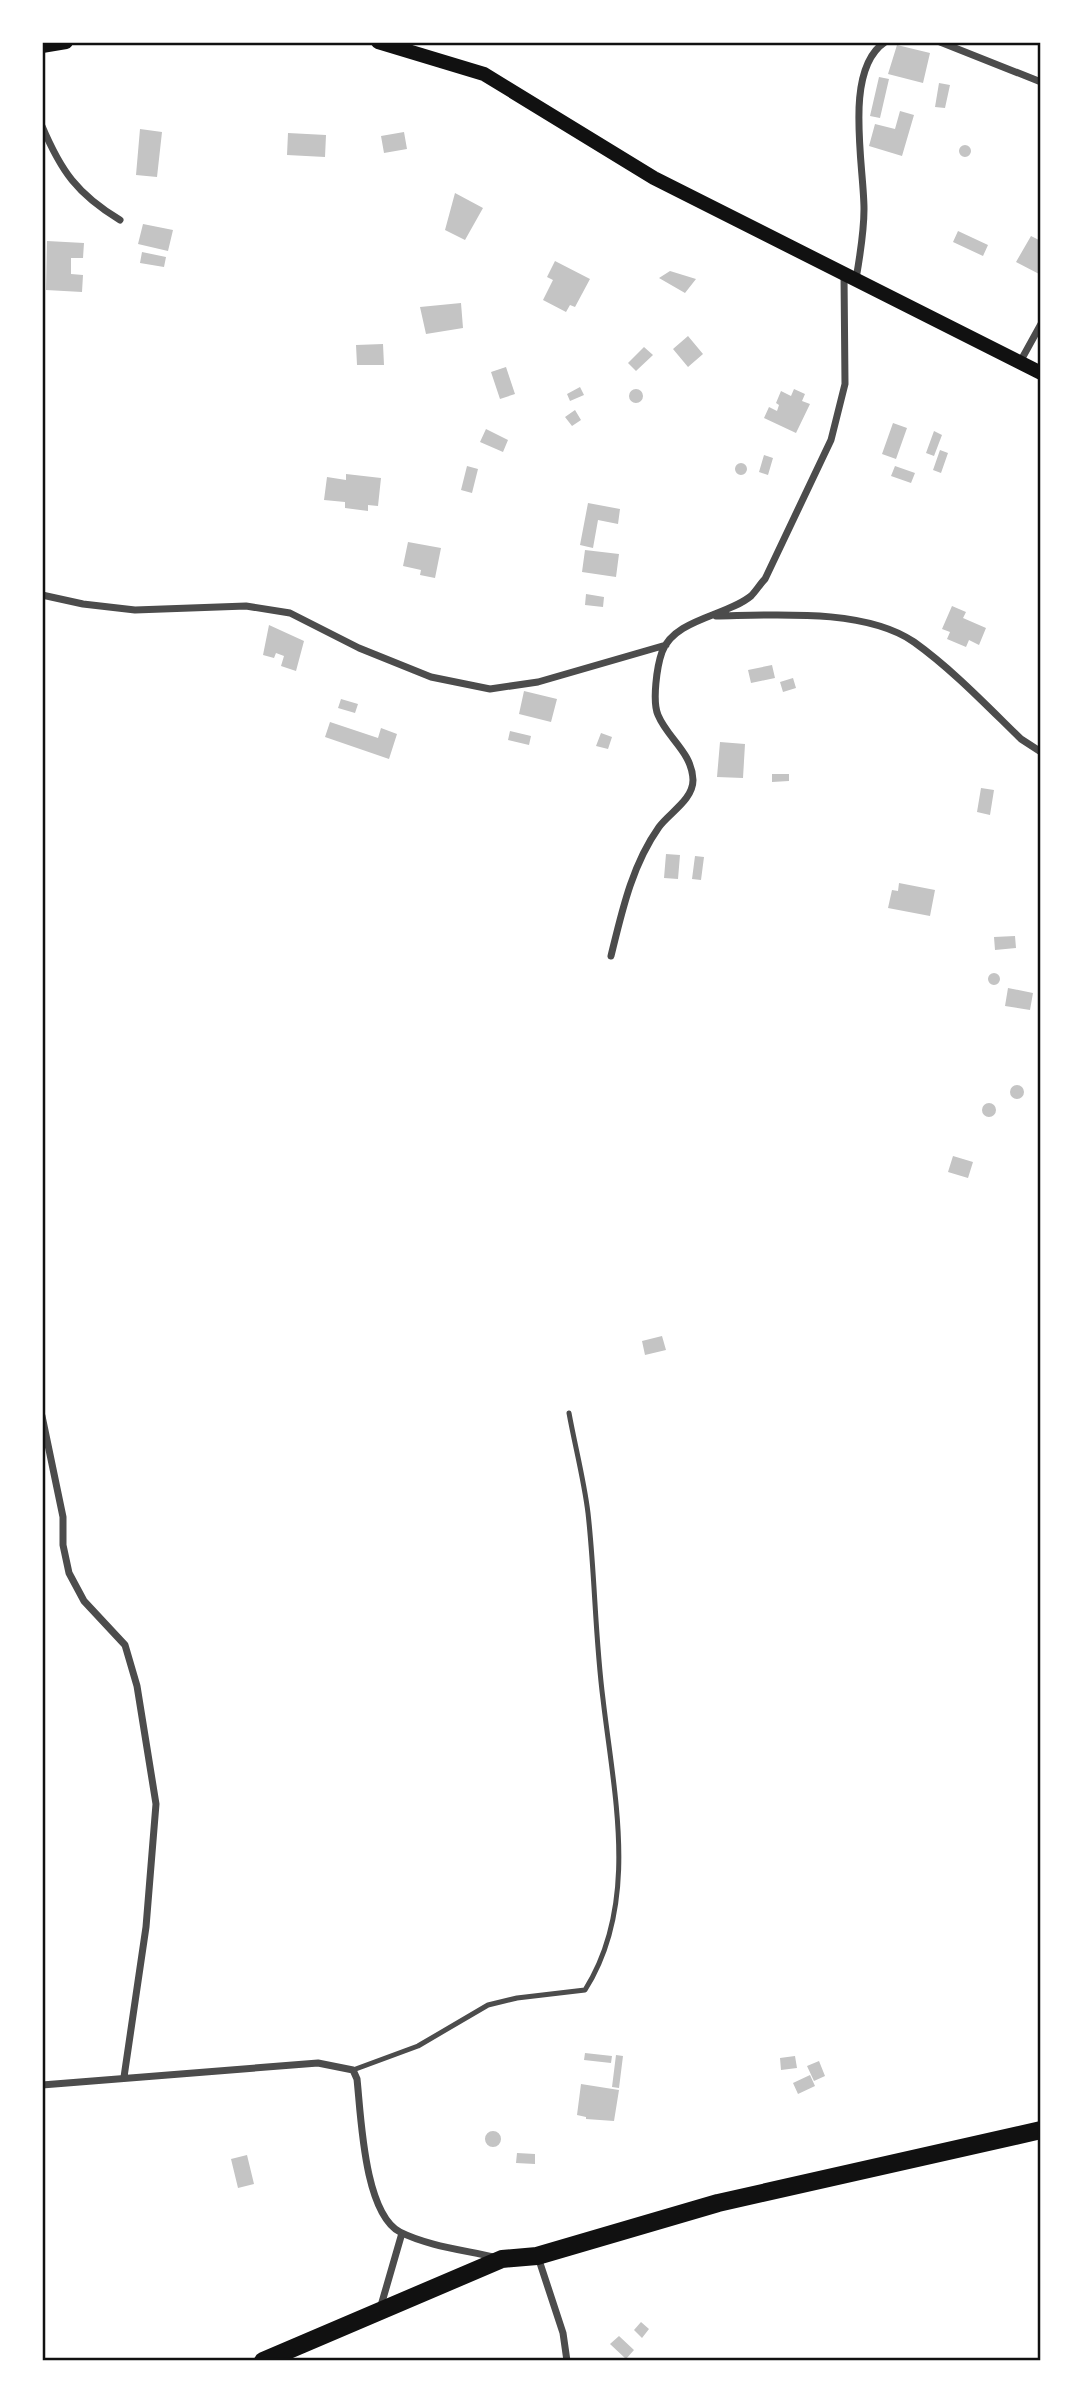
<svg xmlns="http://www.w3.org/2000/svg" width="1083" height="2403" font-family="Mulish,sans-serif">
  <rect width="100%" height="100%" fill="#fff"/>
  <path fill="#c4c4c4" d="M897,45l33,8 -7,30 -35,-9z
    M879,77l10,2 -9,39 -10,-2z
    M939,83l11,2 -5,23 -10,-1z
    M900,111l14,4 -12,41 -33,-10 6,-22 20,5z
    M140,129l22,3 -5,45 -21,-2z
    M404,132l3,17 -23,4 -3,-17z
    M288,133l38,2 -1,22 -38,-2z
    M959 151a6 6 0 1 1 12 0a6 6 0 1 1-12 0Z
    M455,193l28,15 -18,32 -20,-10z
    M143,224l30,6 -5,21 -30,-7z
    M958,231l30,14 -5,11 -30,-14z
    M1031,236l10,5v34l-25,-13z
    M47,241l37,2 -1,15h-12v16l12,1 -1,17 -36,-2z
    M142,252l24,5 -2,10 -24,-4z
    M555,261l35,18 -15,28 -5,-2 -4,7 -23,-12 10,-20 -6,-3z
    M670,271l26,8 -11,14 -26,-15z
    M461,303l2,25 -37,6 -6,-27z
    M688,336l15,18 -15,13 -15,-18z
    M383,344l1,21h-27l-1,-20z
    M644,347l9,8 -17,16 -8,-8z
    M506,367l9,27 -15,5 -9,-27z
    M580,387l4,8 -14,6 -3,-7z
    M794,389l11,5 -3,7 8,3 -14,29 -32,-15 5,-11 8,4 2,-6 -3,-2 5,-12 10,5z
    M629 396a7 7 0 1 1 14 0a7 7 0 1 1-14 0Z
    M575,410l6,10 -9,6 -7,-9z
    M893,423l14,5 -11,31 -14,-5z
    M486,429l22,11 -5,12 -23,-10z
    M934,431l8,4 -8,21 -8,-3z
    M940,450l8,3 -7,20 -8,-3z
    M764,455l9,3 -5,17 -9,-3z
    M735 469a6 6 0 1 1 12 0a6 6 0 1 1-12 0Z
    M467,466l11,3 -6,24 -11,-3z
    M895,466l20,7 -4,10 -20,-7z
    M346,474l35,4 -3,28 -10,-1v6l-23,-3v-6l-21,-2 3,-23 19,3z
    M588,503l32,6 -2,15 -20,-4 -5,28 -13,-3z
    M408,542l33,6 -6,30 -15,-3 1,-5 -18,-4z
    M585,550l34,4 -3,23 -34,-5z
    M586,594l18,3 -1,10 -18,-2z
    M952,606l14,6 -3,6 23,10 -7,17 -10,-5 -3,7 -19,-8 3,-7 -8,-3z
    M269,625l35,16 -8,30 -15,-5 3,-10 -8,-3 -2,5 -11,-3z
    M772,665l3,13 -24,5 -3,-13z
    M793,678l3,10 -13,4 -3,-10z
    M524,691l33,8 -6,23 -32,-8z
    M341,699l17,5 -3,9 -17,-5z
    M330,722l48,16 3,-10 16,6 -8,25 -64,-22z
    M510,731l21,5 -2,9 -21,-5z
    M601,733l11,4 -4,12 -12,-3z
    M720,742l25,2 -2,34 -26,-1z
    M772,774h17v7l-17,1z
    M981,788l13,2 -4,25 -13,-3z
    M666,854l14,1 -2,24 -14,-1z
    M695,856l9,1 -3,23 -9,-1z
    M899,883l36,7 -5,26 -42,-8 4,-18 6,1z
    M1015,936l1,12 -21,2 -1,-13z
    M988 979a6 6 0 1 1 12 0a6 6 0 1 1-12 0Z
    M1008,988l25,5 -3,17 -25,-4z
    M1010 1092a7 7 0 1 1 14 0a7 7 0 1 1-14 0Z
    M982 1110a7 7 0 1 1 14 0a7 7 0 1 1-14 0Z
    M953,1156l20,6 -5,16 -20,-6z
    M662,1336l4,14 -21,5 -3,-14z
    M585,2053l27,3 -1,7 -27,-3z
    M616,2055l7,1 -4,32 -7,-1z
    M795,2056l2,12 -16,2 -1,-12z
    M819,2061l6,15 -11,5 -7,-15z
    M810,2075l5,11 -17,8 -5,-11z
    M581,2084l38,6 -5,31 -28,-2v-2l-9,-2z
    M485 2139a8 8 0 1 1 16 0a8 8 0 1 1-16 0Z
    M517,2153l18,1v10l-19,-1z
    M247,2155l7,29 -16,4 -7,-29z
    M641,2322l8,7 -7,9 -8,-8z
    M619,2336l15,14 -8,9 -16,-15z"/>
  <g fill="none" stroke-linecap="round" stroke-linejoin="round">
    <path stroke="#4c4c4c" stroke-width="5" d="M353,2070l65,-24 70,-41 29,-7 68,-8c55,-87 29,-195 18,-291 -8,-62 -8,-124 -15,-186 -4,-33 -13,-67 -19,-100"/>
    <path stroke="#4c4c4c" stroke-width="7" d="M940,42l101,40
      M42,126c19,45 35,68 78,94
      M856,279c4,-23 8,-46 8,-70 0,-44 -21,-139 21,-167
      M1020,362l21,-38
      M42,595l41,9 52,6 111,-4 44,7 69,35 72,29 59,12 48,-7 128,-37
      M716,616c58,-1 149,-8 198,26 39,28 73,64 107,97l20,13
      M611,956c11,-45 21,-91 48,-129 10,-14 34,-27 34,-47 -1,-28 -25,-41 -35,-65 -6,-14 -1,-49 4,-63 12,-33 65,-36 89,-56 5,-5 9,-12 14,-17l66,-139 14,-56 -1,-109
      M42,1416l21,101v28l6,28 15,28 41,44 12,41 19,118 -10,123 -22,150
      M42,2085l276,-22 35,7 4,9c4,37 7,134 43,153 28,14 64,18 94,25
      M538,2257l25,76 4,28
      M380,2309l22,-76"/>
    <path stroke="#111" stroke-width="14" d="M378,42l106,32 170,104 387,195
      M42,46l24,-4"/>
    <path stroke="#111" stroke-width="18" d="M263,2361l239,-102 35,-3 181,-53 323,-73"/>
  </g>
  <rect width="1083" height="2403" fill="none" stroke="#ffffff" stroke-width="88"/>
  <rect x="44" y="44" width="995" height="2315" fill="none" stroke="#111" stroke-width="2.5"/>
</svg>
